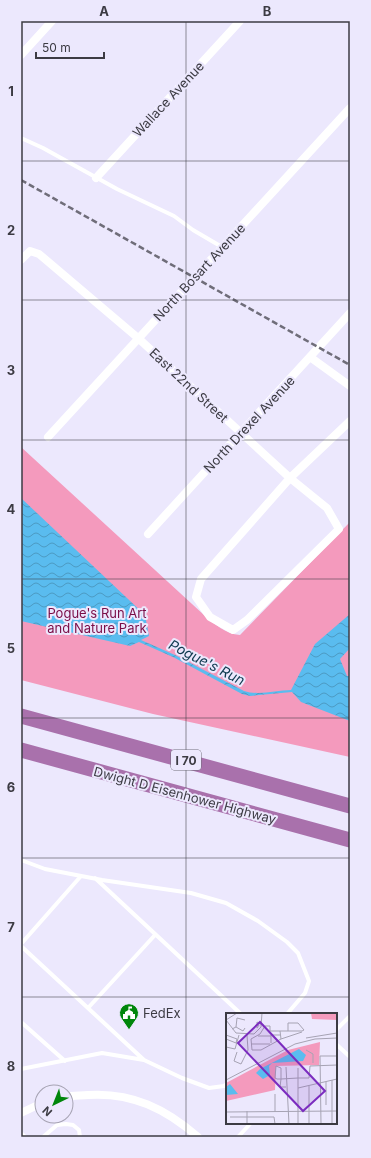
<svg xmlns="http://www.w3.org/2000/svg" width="371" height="1158" font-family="Inter,sans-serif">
  <defs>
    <pattern id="water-waves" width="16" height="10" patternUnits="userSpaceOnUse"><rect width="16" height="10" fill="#5abcef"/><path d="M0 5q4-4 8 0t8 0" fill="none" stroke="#4c9ac3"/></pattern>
  </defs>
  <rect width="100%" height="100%" fill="#ece8fd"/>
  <path fill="#f49abd" d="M21,447l183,168c11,9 21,19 36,20l110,-113v235l-197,-43 -132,-34z"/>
  <path fill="url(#water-waves)" d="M21,498l124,117 4,21 -8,4 34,15 69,36c15,5 32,-1 47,-1l24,-46 35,-30v34l-10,11 7,17h3v45l-49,-19 -9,-10 -42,4 -8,-2 -69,-37 -34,-15 -9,4 -109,-25z"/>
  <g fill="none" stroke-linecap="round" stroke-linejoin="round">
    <path stroke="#fff" stroke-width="4" d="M21,138l22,10 74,41 57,27 19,14 29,17
      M21,860l24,9 57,11 89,13 35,10 32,18 29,21 11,11 11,28 -4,12 -18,21
      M95,878l146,136
      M21,944l60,-68
      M21,946l123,114
      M88,1008l67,-73
      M21,1022l44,39
      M336,1030l14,-14
      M336,1044l14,13
      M21,1069l81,-16 42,7 38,18 27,10 15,-2 3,-2
      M21,1133l4,4
      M43,1137l14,-12 9,-1 7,1 6,5 1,7
      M238,1137l13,-14"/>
    <path stroke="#fff" stroke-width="8" d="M21,55l31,-34
      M96,178l144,-157
      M21,260l9,-9 9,3 99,84 152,140 37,30 12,21 -92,91 -14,10 -23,-13 -14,-20 5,-18 89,-101 60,-57
      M310,357l40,29
      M48,437l302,-329
      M148,534l202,-221
      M66,1097c7,-2 15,-1 22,-2 44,-3 78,14 110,42
      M21,1113l21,-10"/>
    <path stroke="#a971ac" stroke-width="15" d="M21,716l329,90
      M21,750l329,90"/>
    <path stroke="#6f6d79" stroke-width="2.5" stroke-dasharray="6 3" stroke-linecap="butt" d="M21,180l329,185"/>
  </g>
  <path fill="none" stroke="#3c3b43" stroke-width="1" stroke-opacity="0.55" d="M186,21v1116M21,161h329M21,300h329M21,440h329M21,579h329M21,718h329M21,858h329M21,997h329"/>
  <defs>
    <g id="civic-pin" transform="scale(1)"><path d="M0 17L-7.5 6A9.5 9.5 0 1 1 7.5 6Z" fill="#00860b" stroke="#ece8fd"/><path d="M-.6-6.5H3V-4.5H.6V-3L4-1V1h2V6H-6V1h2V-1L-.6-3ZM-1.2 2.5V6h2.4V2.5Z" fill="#fff"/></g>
  </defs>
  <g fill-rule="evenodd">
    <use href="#civic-pin" x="129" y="1013"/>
  </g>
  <g text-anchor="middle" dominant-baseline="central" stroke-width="4" stroke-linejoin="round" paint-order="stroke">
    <rect fill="#ece8fd" stroke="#716f7b" stroke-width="1" x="171" y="750" width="30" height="20" rx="3"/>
    <g font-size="12" font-weight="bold" fill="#3c3b43">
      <text x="186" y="760">I 70</text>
    </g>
    <g font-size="13" fill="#3c3b43" stroke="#ece8fd">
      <text transform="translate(168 99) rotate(-47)">Wallace Avenue</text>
      <text transform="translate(199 272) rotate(-47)">North Bosart Avenue</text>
      <text transform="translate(189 385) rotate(43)">East 22nd Street</text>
      <text transform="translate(249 424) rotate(-47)">North Drexel Avenue</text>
      <text transform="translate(185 795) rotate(15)">Dwight D Eisenhower Highway</text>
    </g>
    <g font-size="13" fill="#7a0d47" stroke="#ece8fd">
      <text x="97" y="613">Pogue's Run Art<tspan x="97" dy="15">and Nature Park</tspan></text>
    </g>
    <g font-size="13" fill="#3c3b43" stroke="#ece8fd" text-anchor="start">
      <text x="143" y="1013">FedEx</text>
    </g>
    <g font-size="14" font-style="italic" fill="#0f3a4f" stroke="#ece8fd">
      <text transform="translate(207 662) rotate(27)">Pogue's Run</text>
    </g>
  </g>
  <g transform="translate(226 1013)">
    <rect width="111" height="111" fill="#ece8fd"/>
    <path d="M94,29l-1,23 -43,1 -1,24 -49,11v-18l62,-33z" fill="#f49abd"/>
    <path d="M85,0h26v7l-25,-1z" fill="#f49abd"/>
    <path d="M26,63l11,3 7,-2 1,8 -2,3 -31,6 -8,-10z" fill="#f49abd"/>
    <path d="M73,36l7,6 -3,6 -31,2 -3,3 1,9 -7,4 -7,-6 4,-4zM4,71l8,10 -12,1v-8z" fill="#5abcef"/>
    <path fill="none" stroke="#a6a3b3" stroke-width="1" d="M0,7l10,13 18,1 7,-7 1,-14M0,7l11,-7M33,12l-2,3v-6l5,3M10,14l1,-9 8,2M6,16l4,-2 7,4 2,-3M54,18l1,8 -20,11h-9l-1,-11 9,-5 5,-8h5v5h32l2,-1 -6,-7h-10v8M0,22l11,4 -1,4 -10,-4M32,23h13M80,25l31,-5M55,26l21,-7M45,30v-8h9M25,31h19M0,34l9,2 4,-14M80,37l7,4v9M11,39l-3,9 7,3 7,-14 -1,-15M60,54l3,57M72,55v56M0,67l69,-36 20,-5 22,-1M106,67v44M100,69v23M83,73v38M60,74h-6l1,-8v-11l-5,-2 -1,12 2,1h4l17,-1h11l1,-12 27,-1M72,75l39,-9M49,81v18M21,98v13M0,99l111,-1M4,104h44l1,7M95,111l-1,-68h17"/>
    <path fill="#7b2cbf" fill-opacity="0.15" stroke="#7b2cbf" stroke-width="2" d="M34,9l65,69 -22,20 -65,-68z"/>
    <rect width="111" height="111" fill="none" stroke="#3c3b43" stroke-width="2"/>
  </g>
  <rect width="371" height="1158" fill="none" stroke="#ece8fd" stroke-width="44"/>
  <g transform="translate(54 1104) rotate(223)"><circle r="19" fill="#ece8fd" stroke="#a6a3b3"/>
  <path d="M0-3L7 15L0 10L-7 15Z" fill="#00860b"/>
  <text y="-6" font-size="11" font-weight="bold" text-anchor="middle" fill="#3c3b43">N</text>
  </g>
  <path d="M36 52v6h68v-6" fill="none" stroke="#3c3b43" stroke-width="2"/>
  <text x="42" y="52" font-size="12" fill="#3c3b43" stroke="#ece8fd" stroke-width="3" paint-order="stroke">50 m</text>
  <rect x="22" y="22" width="327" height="1114" fill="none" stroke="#3c3b43" stroke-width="1.5"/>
  <g font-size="13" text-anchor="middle" font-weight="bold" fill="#3c3b43">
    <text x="104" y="16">A</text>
    <text x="267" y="16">B</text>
    <text x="11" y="96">1</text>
    <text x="11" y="235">2</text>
    <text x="11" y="375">3</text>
    <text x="11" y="514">4</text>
    <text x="11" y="653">5</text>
    <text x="11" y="792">6</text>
    <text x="11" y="932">7</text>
    <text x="11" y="1071">8</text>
  </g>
</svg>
